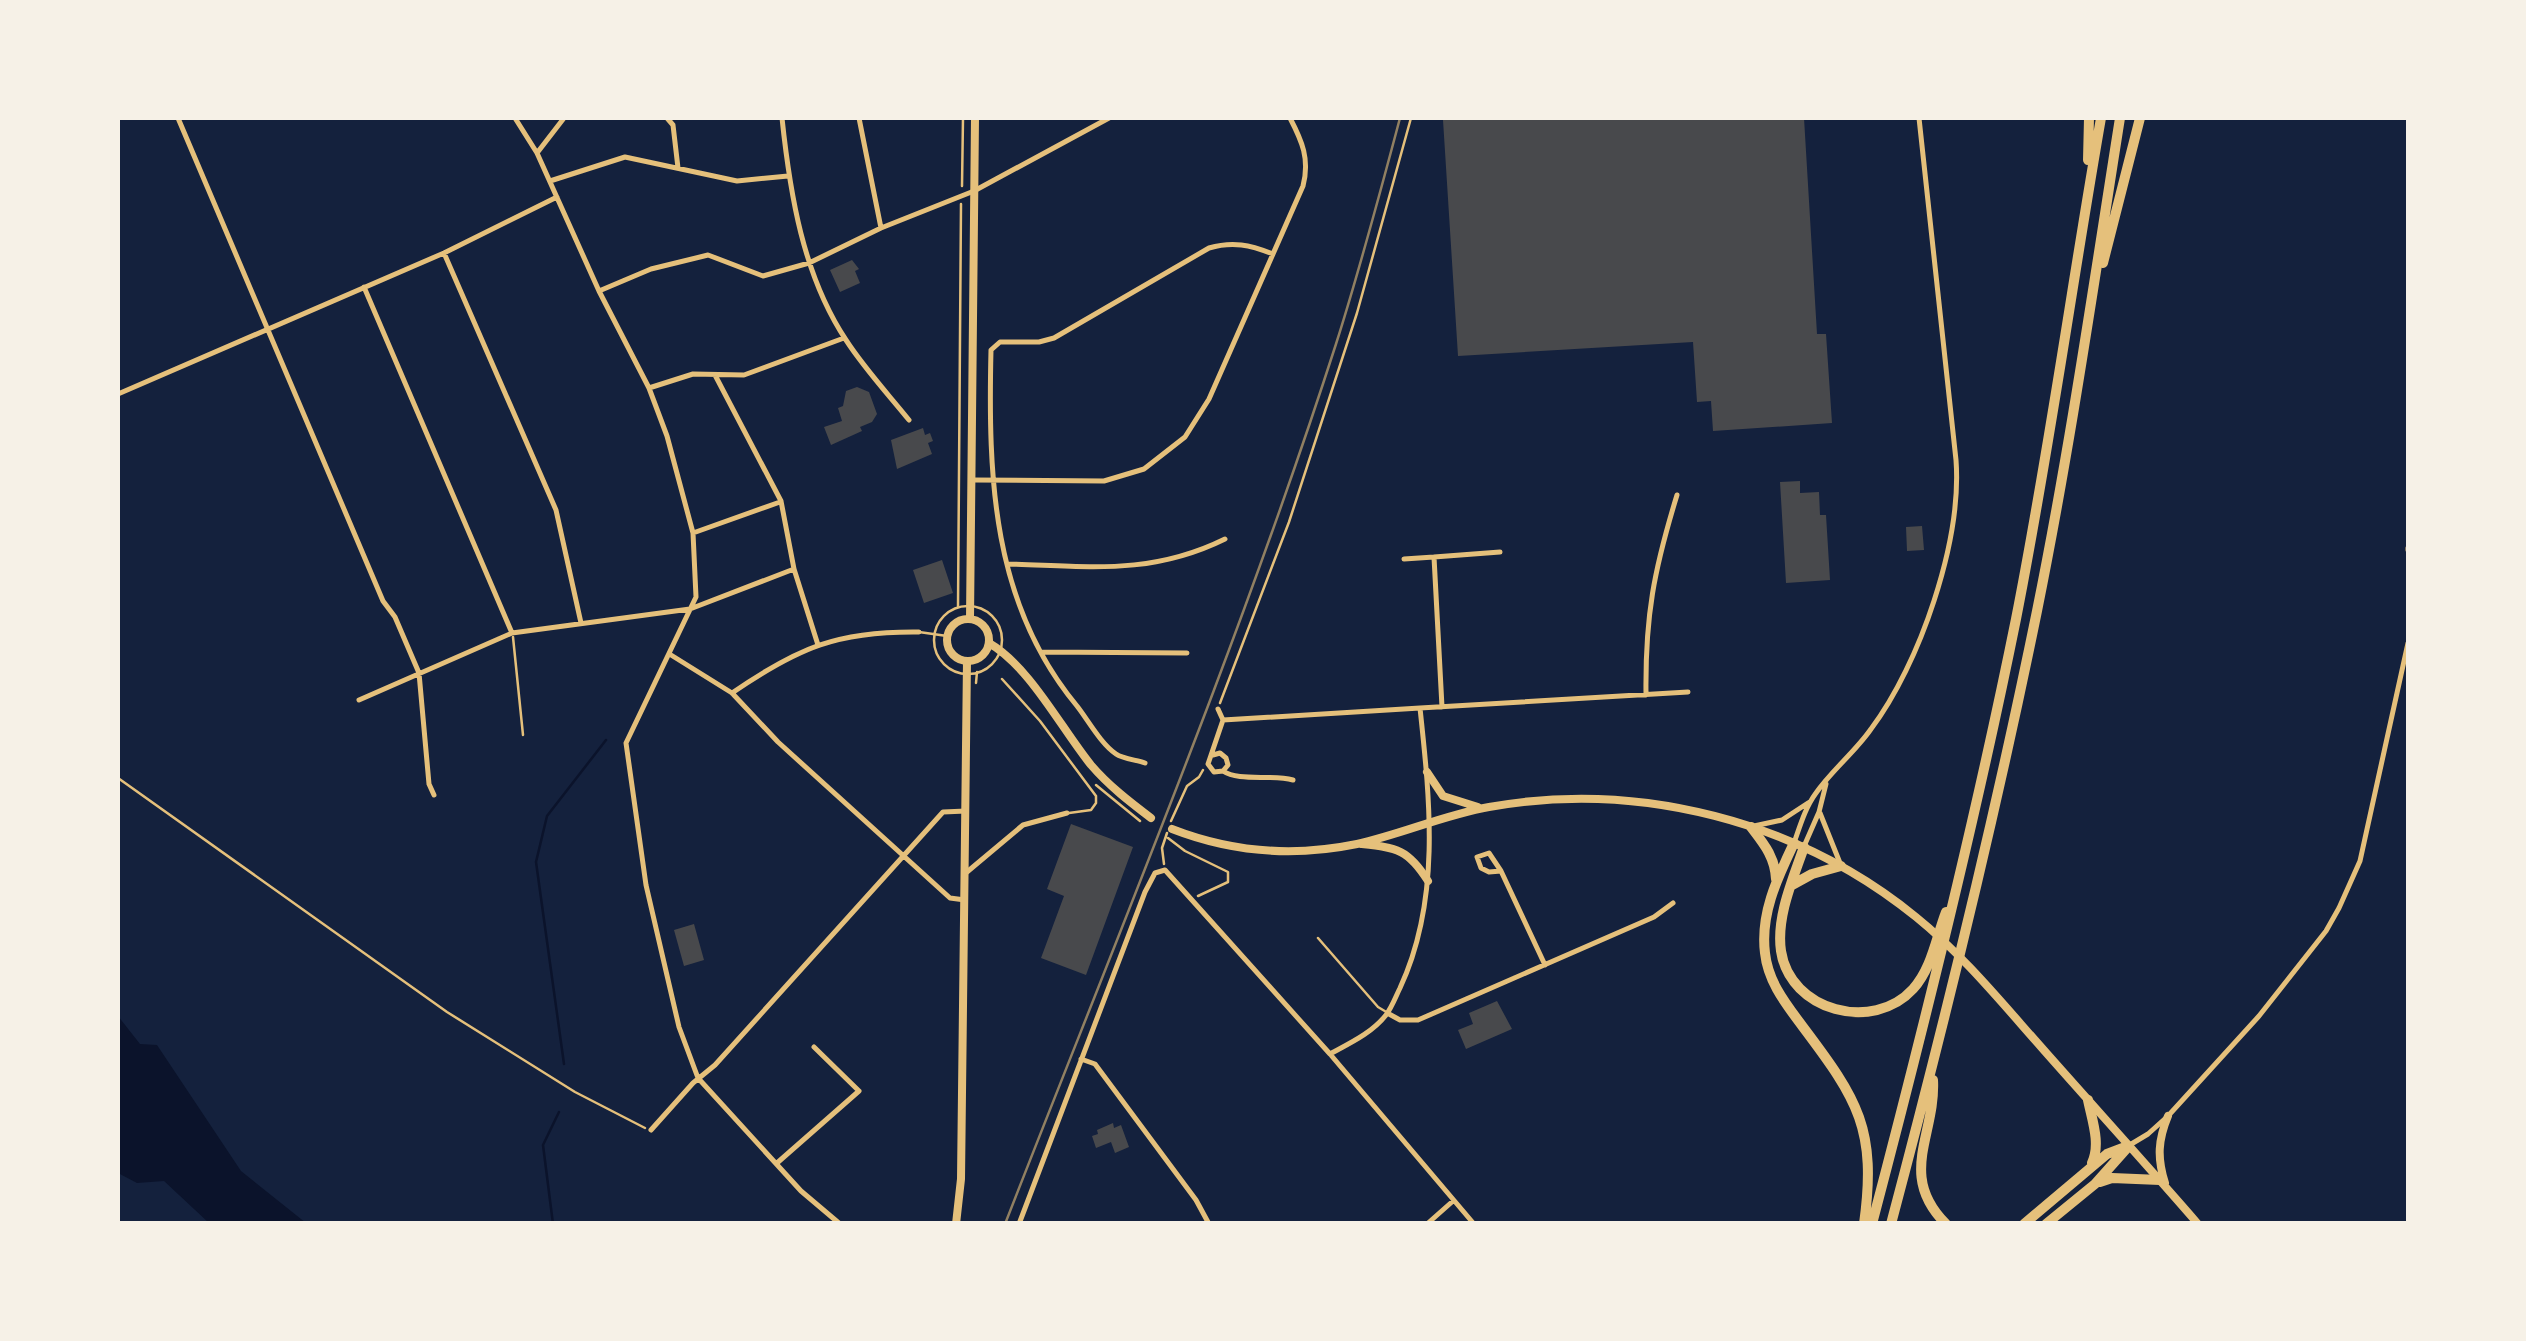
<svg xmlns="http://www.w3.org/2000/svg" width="2526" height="1341" font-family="Poppins,sans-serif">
  <rect width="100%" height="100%" fill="#14213d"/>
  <path fill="#0b132b" d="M118,1016l22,28 17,1 84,126 65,52h-97l-45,-42 -27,2 -19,-10z"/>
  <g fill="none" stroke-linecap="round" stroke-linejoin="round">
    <path stroke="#0b132b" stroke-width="2.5" d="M564,1064l-28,-202 11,-46 59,-76
      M553,1224l-10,-79 16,-33"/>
  </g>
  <path fill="#48494c" d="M1483,118h321l13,216h9l6,89 -119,8 -2,-30 -14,1 -4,-60 -235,14 -15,-236z
    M852,260l7,9 -4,2 5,12 -20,9 -10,-22z
    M857,387l12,5 8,22 -5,8 -12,5 2,4 -31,14 -7,-18 18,-6 -4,-13 5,-2 3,-15z
    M923,428l2,7 5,-2 3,8 -5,2 4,11 -35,15 -6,-29z
    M1800,481v12l19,-1 1,23h6l4,65 -44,3 -6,-101z
    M1922,526l2,24 -17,1 -1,-24z
    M942,560l11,33 -29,10 -11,-33z
    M1071,824l62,23 -47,128 -45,-17 23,-62 -17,-7z
    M694,924l10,36 -20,6 -10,-36z
    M1497,1001l15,28 -46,20 -8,-19 15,-6 -4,-11z
    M1113,1123l1,5 7,-3 8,22 -14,6 -4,-11 -15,6 -4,-12 6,-2 -1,-4z"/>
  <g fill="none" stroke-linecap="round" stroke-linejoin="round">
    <path stroke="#e5c07b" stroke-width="2.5" d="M962,186l1,-68
      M934 640a34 34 0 1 1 68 0a34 34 0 1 1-68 0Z
      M958,607l3,-403
      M976,683l1,-11
      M1220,703l69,-181 68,-209 54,-195
      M118,778l329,234 128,80 70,36
      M1096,785l44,36
      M1171,821l16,-35 12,-9 4,-7
      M1168,838l17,13 43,21v10l-30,14
      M1164,864l-2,-16 5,-15"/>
    <path stroke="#e5c07b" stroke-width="2.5" d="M919,632l28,4
      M513,637l10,98
      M1002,679l38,42 56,75v7l-5,7 -22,3
      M1318,938l60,69 10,6"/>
    <path stroke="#e5c07b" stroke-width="5" d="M178,118l205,483 12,16 24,56 10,111 5,11
      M515,118l22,35
      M564,118l-27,35 62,138 50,97 18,48 26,97 3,64 -70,146 20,142 33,142 19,51 103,113 39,33
      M667,118l6,7 5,43
      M782,118c8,76 21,157 64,222 18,28 42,54 63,80
      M859,118l22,110
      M550,181l75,-24 112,24 51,-5
      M444,253l112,257 25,113
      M364,287l148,346
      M599,291l52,-22 57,-14 55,21 46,-13 72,-35 93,-37 135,-73
      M715,375l66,126 13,68 24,76
      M649,388l44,-14 51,1 100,-37
      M118,394l326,-141 113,-56
      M973,480l131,1 40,-12 41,-32 24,-38 94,-213c7,-27 -1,-45 -13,-68
      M693,533l87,-31
      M2408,548v2
      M1404,559l30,-2
      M1007,564c80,2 143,12 218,-25
      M1041,652l146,1
      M671,655l61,38 46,49 172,156 15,2
      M732,693c67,-46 106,-62 187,-61
      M1646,695c-1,-79 8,-125 31,-200
      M359,700l153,-67 178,-24 104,-40
      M1442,707l-8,-150 66,-5
      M1420,708l268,-16
      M1218,709l5,11
      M1223,720l197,-12c10,93 21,192 -20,280 -4,8 -8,19 -14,27 -14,18 -36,28 -56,39
      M1213,755l7,-2 6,5 2,7 -5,6 -9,1 -6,-8 15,-44
      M1145,763c-8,-3 -22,-4 -29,-9 -15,-10 -28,-34 -39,-48 -85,-102 -89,-229 -86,-356l9,-8h39l15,-4 155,-90c24,-7 41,-3 64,6
      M1223,771c16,11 47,3 70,9
      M1820,813l20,50
      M1754,826l28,-6 26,-17
      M1794,843c6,-17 11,-35 22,-50 16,-23 39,-41 55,-64 49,-65 91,-188 85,-269l-37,-342
      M1805,844l14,-32 7,-28
      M1501,871l-12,1 -8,-4 -4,-11 12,-4 12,18 44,94
      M967,872l56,-47 44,-12
      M1389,1014l11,6h18l236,-103 19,-14
      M1081,1059l14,5 101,136 13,24
      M651,1130l42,-47 22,-18 228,-253 23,-1
      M2128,1146l20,-12 20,-18 91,-100 67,-85 13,-23 21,-47 48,-218
      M777,1163l82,-72 -45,-44
      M1019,1224l126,-332 10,-19 10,-3 165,184 144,170
      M1427,1224l26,-23"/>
    <path stroke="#e5c07b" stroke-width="8" d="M970,619l5,-501
      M947 640a21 21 0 1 1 42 0a21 21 0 1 1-42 0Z
      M989,643c41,24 72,85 102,122 18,21 39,37 60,53
      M1427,772l16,24 35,11
      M1172,829c59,23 122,28 185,15 45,-10 87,-29 132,-37 150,-27 309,14 427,110 47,38 86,86 126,131 52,59 105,117 156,176
      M1361,844c36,4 47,5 67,37
      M2165,1183c-8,-25 -7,-43 3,-67
      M956,1224l5,-45 6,-518"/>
    <path stroke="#e5c07b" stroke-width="10" d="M2088,160l1,-42
      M2103,263l37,-145
      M1751,827c13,17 24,30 25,52
      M1794,843c-16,34 -34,70 -29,110 3,29 21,51 38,74 55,73 74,102 61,197
      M1804,847c-11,32 -28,70 -23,104 9,60 92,82 132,38 19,-21 23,-51 33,-77
      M1792,885l20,-11 29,-8
      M1933,1080c3,55 -36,95 13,144
      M2088,1100c4,20 13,44 4,63
      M2100,1182l12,-4 48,2
      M1872,1224c53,-201 103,-402 144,-605 33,-167 56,-335 85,-501
      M1891,1224c54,-203 104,-407 146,-613 33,-163 57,-329 83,-493
      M2024,1224l83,-70 21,-8
      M2046,1224l49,-40 33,-37"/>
    <path stroke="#918062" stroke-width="2.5" d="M1005,1224c114,-292 235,-582 331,-880 24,-75 44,-151 64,-226"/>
  </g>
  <rect width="2526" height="1341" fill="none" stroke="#f6f1e7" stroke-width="240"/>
</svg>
